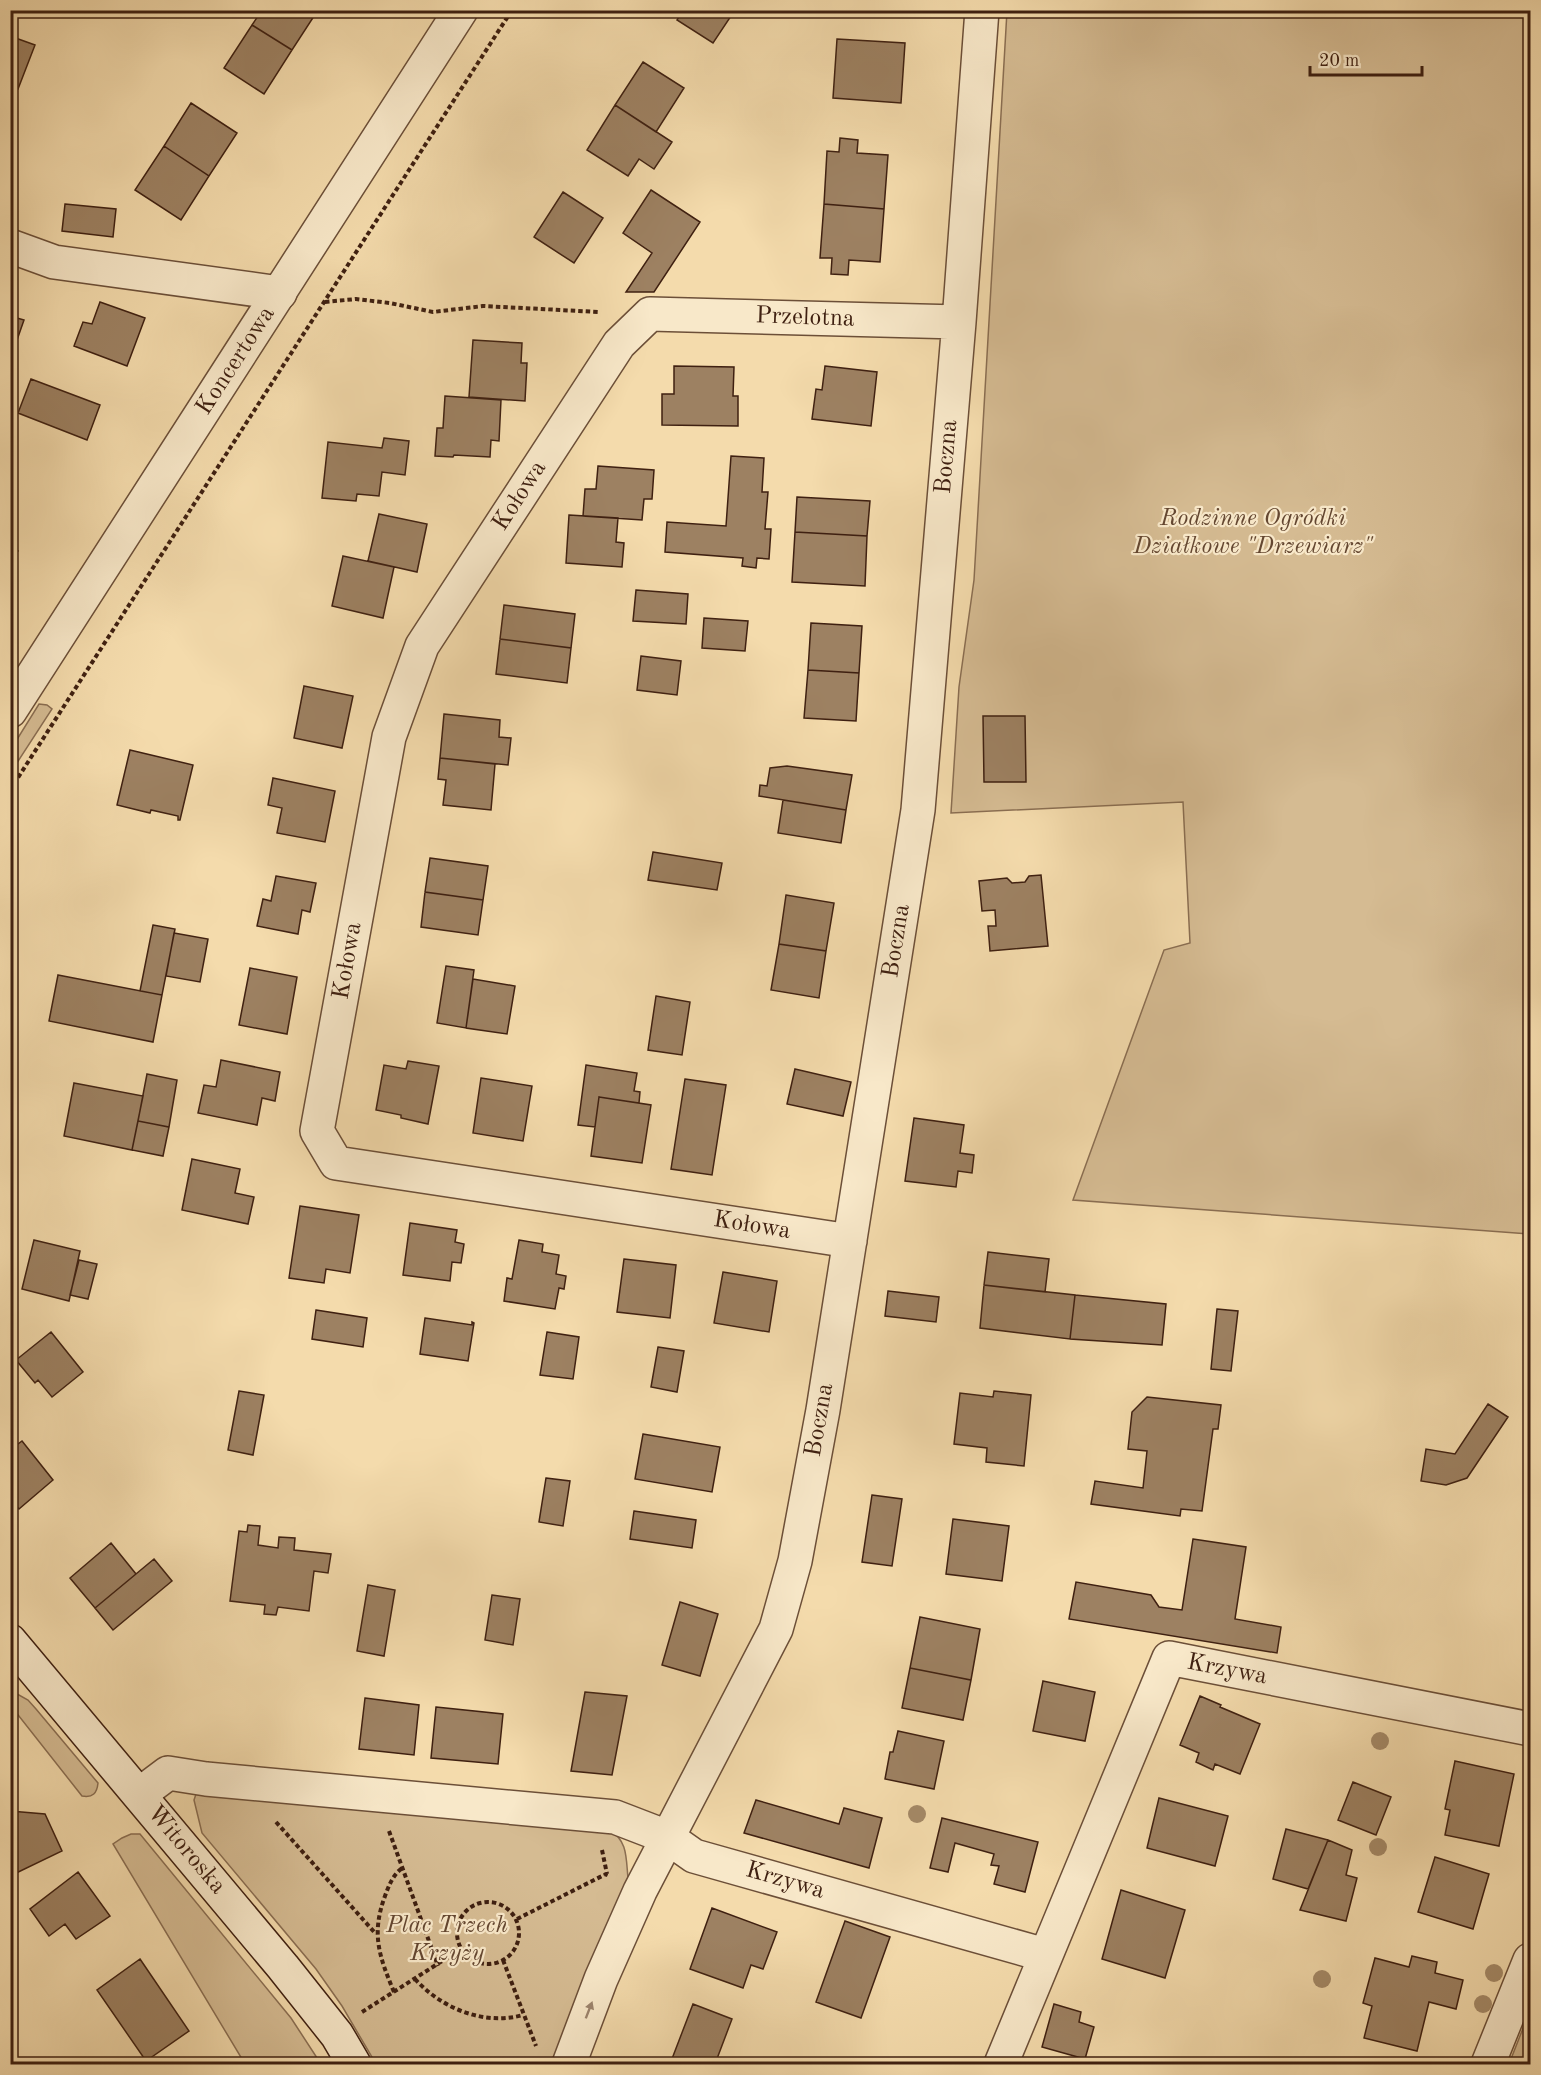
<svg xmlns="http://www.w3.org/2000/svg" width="1541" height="2075" font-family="'Old Standard TT',serif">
  <rect width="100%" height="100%" fill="#f4dbac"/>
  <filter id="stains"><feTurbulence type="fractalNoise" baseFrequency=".00333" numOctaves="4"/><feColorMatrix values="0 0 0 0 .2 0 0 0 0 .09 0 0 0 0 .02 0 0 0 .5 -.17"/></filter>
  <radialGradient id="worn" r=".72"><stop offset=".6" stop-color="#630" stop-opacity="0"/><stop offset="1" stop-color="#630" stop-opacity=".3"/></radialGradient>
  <path fill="#d5bb92" stroke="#8a6e52" stroke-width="1.5" d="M1007,11h523v1223l-457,-34 91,-250 26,-7 -7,-141 -232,11 8,-126 15,-107z
    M39,704l8,1 5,4 -41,63v-23z
    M10,1690l18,10 8,9 62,74c-1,10 -5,15 -16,13l-71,-90z
    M202,1791l408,40c18,9 16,29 18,47l-75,186h-177l-34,-58 -26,-37 -114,-136 -8,-33 2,-6z
    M131,1834h9l151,184 30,46h-76l-132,-220 9,-6z
    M1529,2013l1,51h-21z"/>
  <path fill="#9d8162" stroke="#3f2011" stroke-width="1.5" d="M262,10h56l-26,40 -40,-25z
    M683,10h52l-22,33 -36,-23z
    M252,25l40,25 -28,44 -40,-26z
    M10,36l25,9 -17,44 -8,-3z
    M837,39l68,4 -4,60 -68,-5z
    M643,62l41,26 -28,44 -41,-27z
    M191,103l46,30 -28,43 -45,-30z
    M615,105l57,37 -18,27 -15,-10 -11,17 -41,-26z
    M840,138l18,2 -1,13 31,2 -4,54 -60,-5 3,-53 12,1z
    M164,146l45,30 -28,44 -46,-30z
    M651,190l49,32 -46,70h-28l26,-39 -29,-20z
    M563,192l40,26 -29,45 -40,-26z
    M65,204l51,5 -3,28 -51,-6z
    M824,204l60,5 -4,53 -31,-2 -1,15 -17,-1 1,-16h-12z
    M100,302l45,16 -18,48 -53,-20 9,-24 9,2z
    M10,316l14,4 -14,40z
    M473,340l49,3 -1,20h6l-2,38 -56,-4z
    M674,366l60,1 -1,29h5v30l-76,-1v-31h12z
    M825,366l52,6 -6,54 -59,-7 4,-30 6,1z
    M31,379l69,26 -13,35 -69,-27z
    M445,396l56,4 -2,41 -8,-1 -1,17 -36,-2 -1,2 -18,-1 2,-28h6z
    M384,438l25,3 -4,34 -23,-3 -3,24 -22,-2 -1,7 -34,-3 6,-56 54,6z
    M731,456l33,2 -2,34h6l-3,37h6l-2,30 -12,-1 -1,10 -14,-2 1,-8 -78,-6 2,-30 59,4z
    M598,466l56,4 -2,29h-8l-2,21 -59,-4 2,-27h11z
    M797,497l73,4 -3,35 -72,-4z
    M379,514l48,10 -10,48 -49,-11z
    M569,515l49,3 -2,24 8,1 -2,24 -56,-4z
    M795,532l72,4 -2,50 -73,-4z
    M10,546l8,5 -8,11z
    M343,556l51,11 -11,51 -51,-12z
    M636,590l52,4 -2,30 -53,-3z
    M504,605l71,9 -4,34 -71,-9z
    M704,618l44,3 -3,30 -43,-3z
    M811,623l51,3 -3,47 -51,-3z
    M500,639l71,9 -4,35 -71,-9z
    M641,656l40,5 -4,34 -40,-5z
    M808,670l51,3 -3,48 -52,-3z
    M304,686l49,10 -11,52 -48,-10z
    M444,714l56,6 -1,17 12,1 -3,27 -68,-7z
    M983,716h42l1,66h-42z
    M130,750l63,15 -13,55h-2v-4l-27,-6 -1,3 -33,-8z
    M440,758l55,6 -4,46 -48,-5 3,-25 -8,-1z
    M787,766l65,9 -6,35 -87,-14 1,-11 7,1 3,-18z
    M273,778l62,13 -10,51 -48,-9 5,-25 -14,-3z
    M783,800l63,10 -5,33 -63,-10z
    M653,852l69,11 -5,27 -69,-10z
    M430,858l58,8 -5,34 -58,-8z
    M1041,875l7,71 -58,5 -2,-25h8l-1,-16 -13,1 -3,-30 28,-3 5,5 13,-1 4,-6z
    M276,876l40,7 -6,29 -8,-2 -4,24 -41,-8 6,-27 8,2z
    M425,892l58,8 -5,35 -57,-8z
    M786,895l48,8 -8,48 -47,-7z
    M153,925l22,4 -13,66 -22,-4z
    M174,933l34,6 -8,43 -34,-6z
    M779,944l47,7 -7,47 -48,-8z
    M446,966l28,4 -8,58 -29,-5z
    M250,968l47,9 -10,57 -48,-9z
    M58,975l104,20 -9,47 -104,-21z
    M473,979l42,7 -8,48 -41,-6z
    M656,996l34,6 -8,53 -34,-5z
    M221,1060l59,12 -5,29 -13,-3 -5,27 -59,-12 6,-28 12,2z
    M408,1061l31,5 -11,58 -27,-6v-3l-25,-5 8,-45 22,4z
    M586,1065l51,8 -3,18 6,1 -1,11 -40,-6 -4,30 -17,-2z
    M795,1069l56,13 -8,34 -56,-12z
    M147,1074l30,6 -8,47 -31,-6z
    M481,1078l51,8 -9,55 -50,-8z
    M685,1079l41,6 -14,90 -41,-6z
    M74,1083l69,13 -11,54 -68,-14z
    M599,1097l52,8 -9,58 -51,-7z
    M914,1118l50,7 -4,28 14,2 -2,18 -14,-2 -2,16 -51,-6z
    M138,1121l31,6 -6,29 -31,-6z
    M192,1159l48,10 -5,24 19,4 -6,27 -66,-14z
    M300,1206l59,9 -9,58 -24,-4 -2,14 -35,-5z
    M410,1223l47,7 -2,12 9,2 -3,19 -9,-1 -2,19 -47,-6z
    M34,1240l46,11 -11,50 -47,-12z
    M519,1240l24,4 -1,8 17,3 -3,19 10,2 -2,13 -5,-1 -4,21 -51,-8 3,-23 5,1z
    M988,1252l61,7 -4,33 -61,-7z
    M624,1259l52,6 -6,53 -53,-6z
    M79,1260l18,4 -9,35 -18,-4z
    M723,1272l54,9 -8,51 -55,-9z
    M984,1285l91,10 -5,44 -90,-11z
    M888,1291l51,6 -3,25 -51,-6z
    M1075,1295l91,9 -4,41 -92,-6z
    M1217,1309l21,2 -7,60 -20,-2z
    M316,1310l51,8 -4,29 -51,-8z
    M425,1318l47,7v-3l2,1 -6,38 -48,-7z
    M51,1332l32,40 -31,25 -14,-17 -3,3 -19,-23z
    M547,1332l32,5 -6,42 -33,-4z
    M658,1347l26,4 -7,41 -26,-5z
    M239,1391l25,4 -11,60 -25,-5z
    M994,1391l37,4 -7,71 -38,-4 1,-14 -33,-4 6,-51 33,4z
    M1147,1397l74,8 -3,24h-5l-11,82 -21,-2 -1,7 -89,-12 4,-23 48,7 4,-37 -19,-2 4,-37z
    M1488,1404l20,13 -41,61 -21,7 -25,-4 5,-32 29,5z
    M643,1434l77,13 -8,45 -77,-13z
    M22,1441l31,39 -34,29 -9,-10v-49z
    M546,1478l24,3 -7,45 -24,-4z
    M872,1495l30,4 -10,67 -30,-4z
    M634,1511l62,9 -4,28 -62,-9z
    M953,1519l56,7 -7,55 -56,-7z
    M248,1525l12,1 -2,19 20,3 1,-11 16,1 -1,12 37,4 -3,19 -14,-2 -5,40 -31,-4 -2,8 -12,-1 1,-9 -35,-4 9,-70 8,1z
    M1193,1539l53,8 -11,72 46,8 -4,26 -208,-34 7,-37 75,13 8,12 23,3z
    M111,1543l25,31 -41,34 -25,-30z
    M154,1559l18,22 -59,49 -18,-22z
    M368,1585l27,5 -11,66 -27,-5z
    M492,1595l28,4 -7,46 -28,-5z
    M680,1602l38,12 -18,62 -38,-11z
    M920,1617l60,12 -9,51 -61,-12z
    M910,1668l61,12 -8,40 -61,-12z
    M1043,1681l52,11 -10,49 -52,-10z
    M585,1692l42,4 -15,79 -41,-4z
    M1200,1696l21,9 -1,2 40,17 -20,50 -25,-10 -2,6 -17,-8 3,-9 -19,-8z
    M365,1698l54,7 -5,50 -55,-6z
    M436,1707l67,7 -5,50 -67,-6z
    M898,1731l46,10 -10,48 -49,-10 5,-27h3z
    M1455,1761l59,13 -15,72 -54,-11 5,-25 -5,-1z
    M1353,1782l38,15 -15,38 -38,-15z
    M1159,1798l69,18 -13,50 -68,-18z
    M756,1800l83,24 5,-16 38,10 -13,50 -125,-35z
    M10,1811l35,3 17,37 -52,25z
    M942,1818l96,24 -13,50 -31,-8 5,-18 -8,-1 3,-11 -39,-11 -7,29 -18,-4z
    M1286,1829l42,11 -20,49 -35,-10z
    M1328,1840l24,10 -6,25 11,3 -11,43 -46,-11z
    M1435,1857l54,17 -16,55 -55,-17z
    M78,1872l32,44 -34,23 -11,-15 -16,12 -19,-27z
    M1121,1890l64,20 -20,68 -63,-19z
    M712,1908l65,24 -14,37 -12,-4 -8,23 -53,-19z
    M845,1921l45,16 -29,81 -45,-16z
    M1412,1956l25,6 -2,11 28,7 -7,29 -27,-7 -12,49 -53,-13 8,-32 -9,-3 12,-45 34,9z
    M140,1959l49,72 -43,30 -49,-71z
    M693,2004l39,15 -17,45h-45z
    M1054,2004l27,8 -2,10 15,5 -9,32 -43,-12z"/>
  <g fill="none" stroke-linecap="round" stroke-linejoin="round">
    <g stroke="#6c4f38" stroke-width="36">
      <path id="minor" d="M10,246l44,16 226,31
        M850,1241l-514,-78 -19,-32 72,-394 33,-91 197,-302 31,-30 309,8
        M140,1794l28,-21 38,6 409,38 52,20 27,19 351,99
        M569,2064l32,-85 39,-88 136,-262 19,-68 28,-151 95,-600 41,-488 23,-312
        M1001,2064l168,-406 361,71
        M1488,2064l42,-104"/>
    </g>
    <g stroke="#6c4f38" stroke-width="36">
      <path id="tertiary" d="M10,711l451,-701"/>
    </g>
    <g stroke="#3f2011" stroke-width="36">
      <path id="secondary" d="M10,1641l273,326 54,68 17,29"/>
    </g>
    <path stroke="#3f2011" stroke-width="4" stroke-dasharray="4.5 3" stroke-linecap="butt" d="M325,302l31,-3 34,4 43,9 50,-6 116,6
      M10,790l502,-780
      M276,1822l100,112
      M389,1831l49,135
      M602,1850l5,24
      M457 1933a31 31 0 1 1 62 0a31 31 0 1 1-62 0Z
      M517,1919l89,-45 -1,2
      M503,1960l33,86
      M415,1979c26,29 69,47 108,36
      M394,1992c-15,-36 -23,-58 -9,-96 4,-11 8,-21 17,-28
      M362,2012l99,-63"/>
    <use href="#minor" stroke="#f8e8c9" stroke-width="33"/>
    <use href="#tertiary" stroke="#f8e8c9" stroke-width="33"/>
    <use href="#secondary" stroke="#f8e8c9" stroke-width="33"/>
  </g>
  <g fill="#a58a68">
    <circle cx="1380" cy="1741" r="9"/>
    <circle cx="917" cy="1814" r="9"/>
    <circle cx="1378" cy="1847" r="9"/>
    <circle cx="1494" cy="1973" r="9"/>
    <circle cx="1322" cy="1979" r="9"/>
    <circle cx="1483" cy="2004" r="9"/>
  </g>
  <defs><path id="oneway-solid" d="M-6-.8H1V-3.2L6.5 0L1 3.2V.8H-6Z" transform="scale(1.5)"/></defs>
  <use fill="#9c846d" href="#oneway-solid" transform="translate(589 2010) rotate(-69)"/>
  <g text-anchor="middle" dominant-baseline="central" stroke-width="4.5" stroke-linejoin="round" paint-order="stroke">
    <g font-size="24" fill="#3f2011" stroke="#f8e8c9">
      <text transform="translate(805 318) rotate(2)">Przelotna</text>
      <text transform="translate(236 361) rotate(-57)">Koncertowa</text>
      <text transform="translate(947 457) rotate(-85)">Boczna</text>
      <text transform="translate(520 496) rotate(-57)">Kołowa</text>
      <text transform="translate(897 941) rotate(-81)">Boczna</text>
      <text transform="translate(348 961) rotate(-80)">Kołowa</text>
      <text transform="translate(752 1226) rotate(9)">Kołowa</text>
      <text transform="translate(820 1420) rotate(-80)">Boczna</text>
      <text transform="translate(1227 1670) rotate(11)">Krzywa</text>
      <text transform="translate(186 1850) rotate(50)">Witoroska</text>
      <text transform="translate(785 1881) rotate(16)">Krzywa</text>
    </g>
    <g font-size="24" font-style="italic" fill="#644731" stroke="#f8e8c9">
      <text x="1253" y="519">Rodzinne Ogródki<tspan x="1253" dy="28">Działkowe "Drzewiarz"</tspan></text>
      <text x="447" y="1926">Plac Trzech<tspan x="447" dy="28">Krzyży</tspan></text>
    </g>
  </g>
  <rect width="1541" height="2075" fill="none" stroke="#f4dbac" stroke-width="36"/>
  <rect x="12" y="12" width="1517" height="2051" fill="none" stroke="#3f2011" stroke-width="3"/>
  <rect x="18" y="18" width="1505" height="2039" fill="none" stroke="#3f2011" stroke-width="1.5"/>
  <path d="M1310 66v9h112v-9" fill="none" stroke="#3f2011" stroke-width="3"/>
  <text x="1319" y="66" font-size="18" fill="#3f2011" stroke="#f8e8c9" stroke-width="4.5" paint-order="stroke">20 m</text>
  <rect width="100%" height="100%" filter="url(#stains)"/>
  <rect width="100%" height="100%" fill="url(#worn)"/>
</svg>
